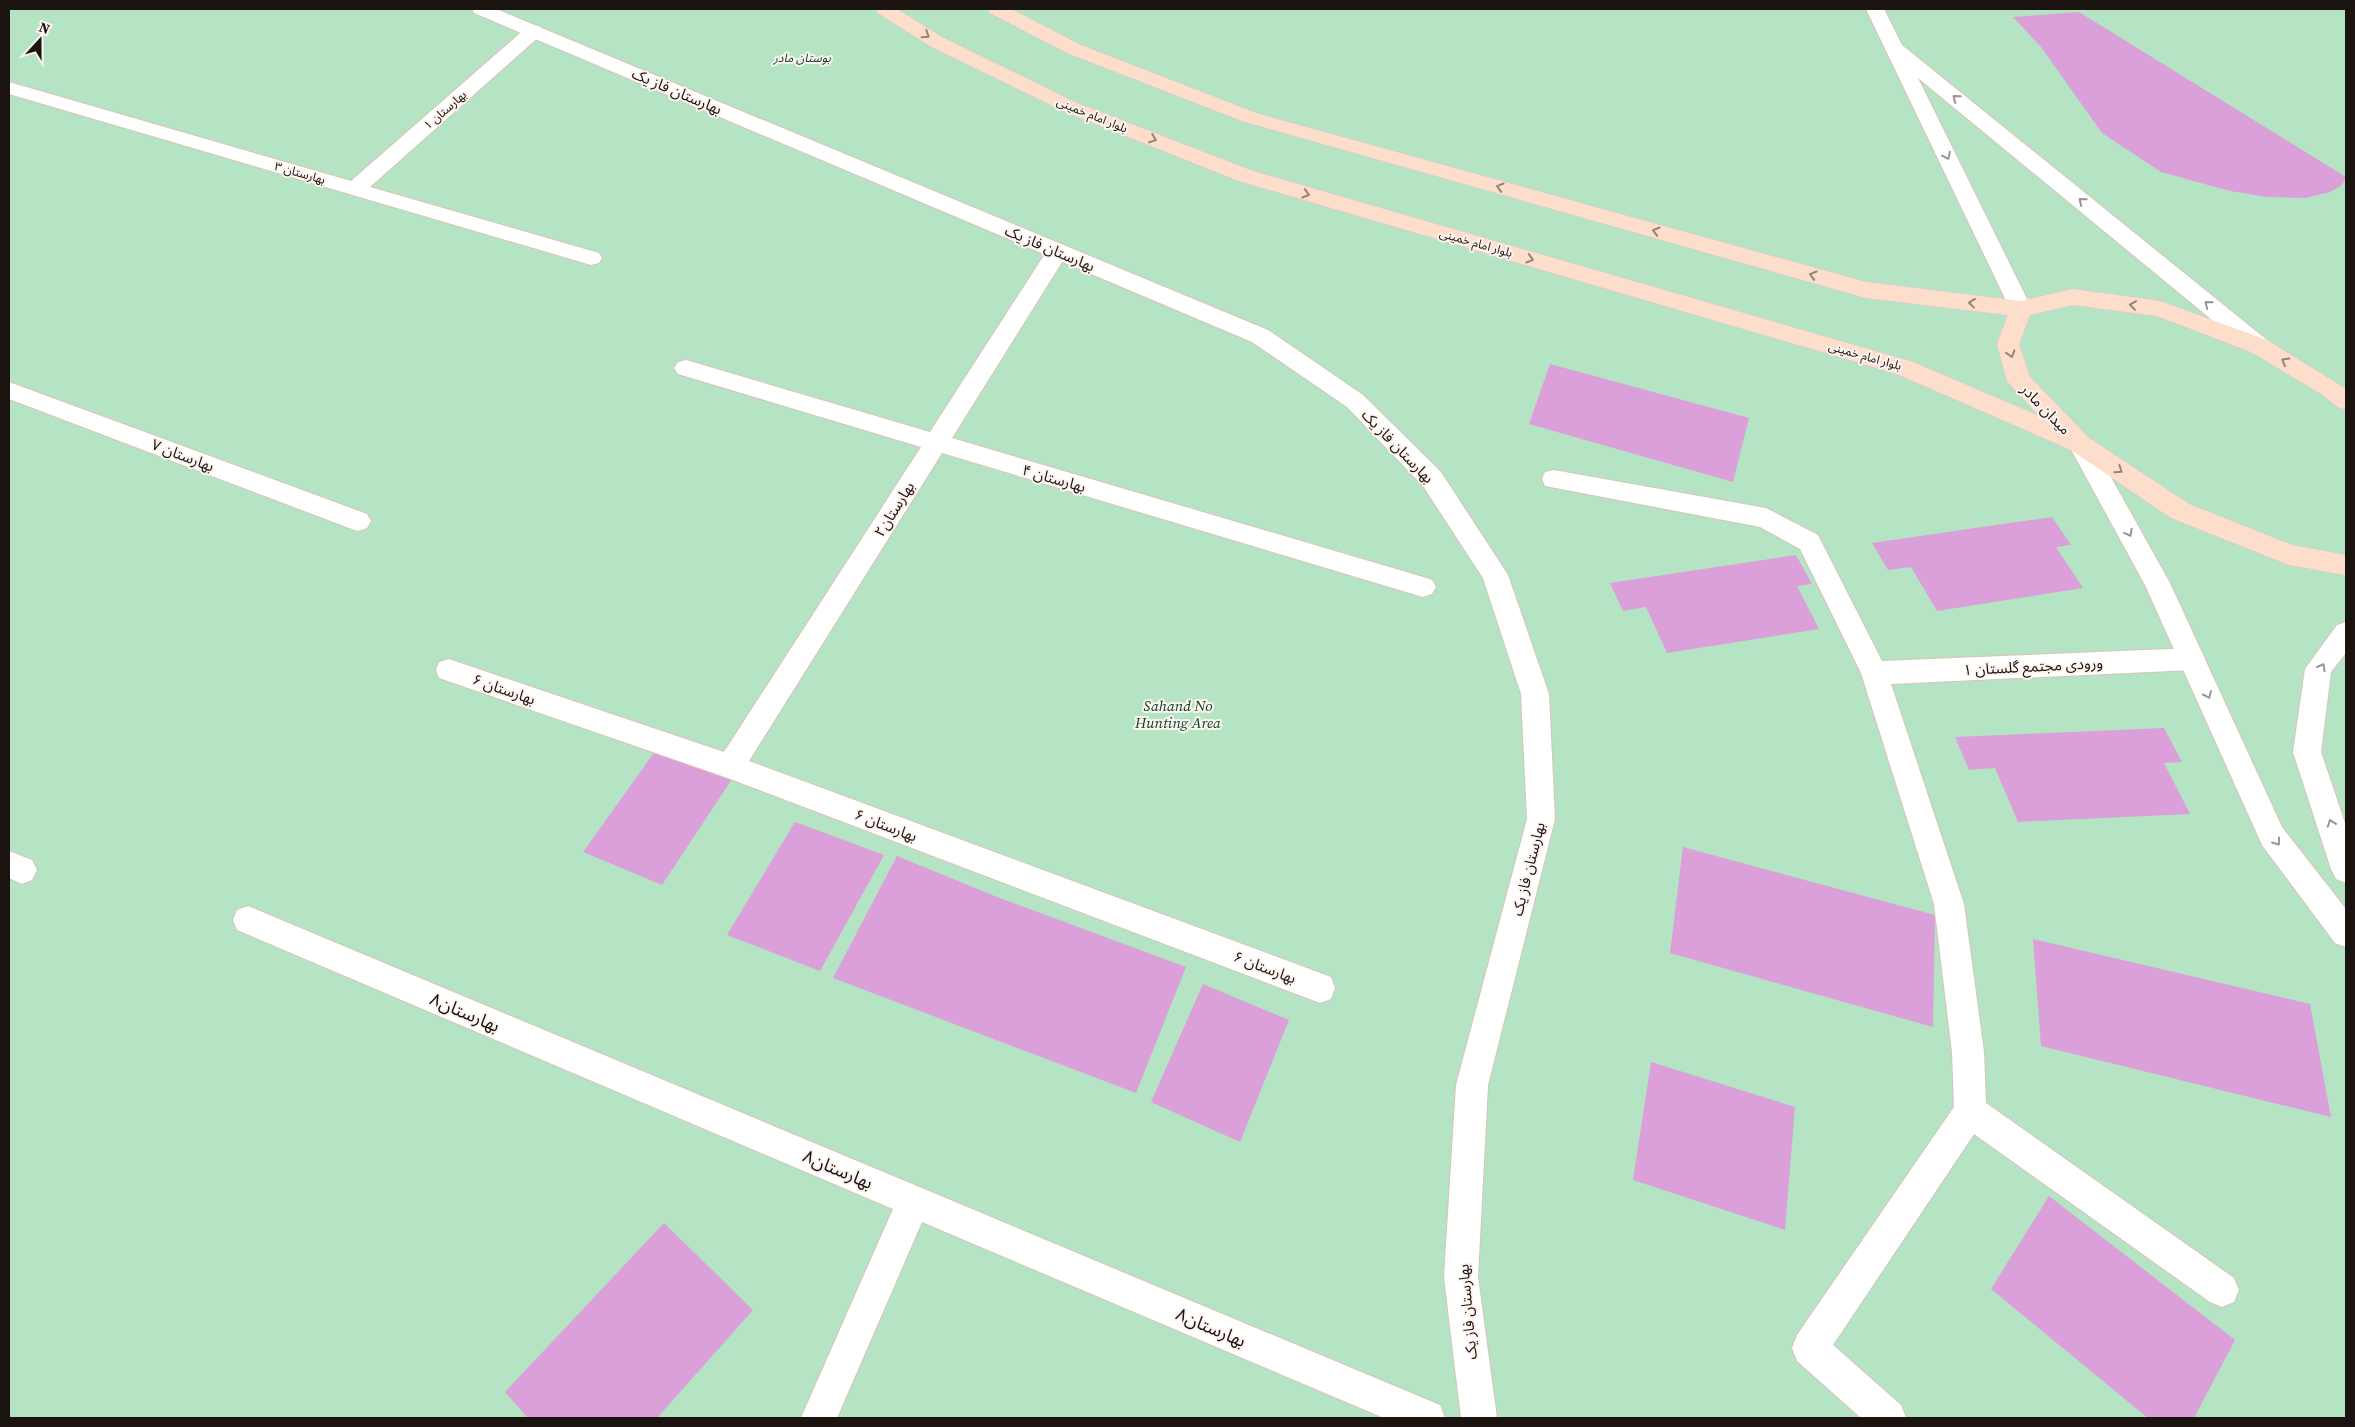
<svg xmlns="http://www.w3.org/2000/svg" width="2355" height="1427" font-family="'Source Serif 4','Noto Sans Arabic',serif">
  <rect width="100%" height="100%" fill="#fdf4f0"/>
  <path fill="#b4e4c3" d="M9,9h2337v1409h-2337z"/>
  <path fill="#db9fda" d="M2079,12l267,165 -4,8 -12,7 -24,6 -39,-1 -37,-6 -69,-19 -59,-39 -61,-86 -28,-30z
    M1550,364l199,54 -16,64 -204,-58z
    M2052,517l19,28 -15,2 27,41 -146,23 -26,-44 -23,3 -16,-27z
    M1796,555l16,29 -15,2 22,43 -152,24 -21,-46 -23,4 -13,-28z
    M2164,728l18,34 -18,1 26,51 -172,8 -23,-54 -26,2 -14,-33z
    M656,750l76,29 -70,106 -79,-33z
    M795,822l89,33 -64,116 -93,-36z
    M1683,847l252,68 -2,112 -263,-74z
    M897,856l100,41 189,70 -50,126 -303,-115z
    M2033,939l277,65 21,113 -290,-71z
    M1203,984l86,36 -49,122 -89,-40z
    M1651,1062l144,45 -10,123 -152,-50z
    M2049,1196l186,144 -41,78h-46l-157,-129z
    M664,1223l89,87 -96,108h-129l-23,-26z"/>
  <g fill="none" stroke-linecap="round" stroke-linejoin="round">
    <g stroke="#dac3ba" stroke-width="2">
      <path id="street" d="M534,25l7,2 2,4 -2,4 -171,152 229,66 3,5 -3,5 -8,2 -582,-171v-12l342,99 176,-154z
        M1058,244l8,2 3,5 -117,187 471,139 9,3 4,7 -4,7 -9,3 -481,-144 -193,308 582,216 4,11 -4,11 -11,4 -595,-226 -286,-99 -3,-8 3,-8 10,-3 275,93 197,-305 -243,-73 -4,-6 4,-6 8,-2 244,72 120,-186z
        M9,382l358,132 4,7 -4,7 -9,3 -9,-3 -340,-129z
        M1554,470l212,38 52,27 64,126 310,-13 9,3 4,8 -4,8 -9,3 -301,14 73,220 20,148 2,51 248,175 5,12 -5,12 -12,5 -12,-5 -236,-168 -141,211 68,60 5,13h-45l-64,-57 -5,-13 5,-13 157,-228 -2,-55 -18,-148 -73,-231 -61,-124 -40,-22 -215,-41 -3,-7 3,-7z
        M9,851l23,9 5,10 -5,10 -10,4 -13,-6z
        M248,906l1192,499 5,13h-61l-462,-196 -85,196h-36l92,-209 -656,-279 -4,-10 4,-10z"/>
    </g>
    <g stroke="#dac3ba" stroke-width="2">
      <path id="secondary" d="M472,9h24l772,321 95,65 78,77 67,103 41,119 6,125 -67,266 -10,192 19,141h-36l-17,-141 12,-192 71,-266 -6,-125 -38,-116 -60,-92 -76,-79 -95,-65 -778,-329z
        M1866,9h18l18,36 365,295 3,6 -3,6 -8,2 -8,-2 -333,-274 114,231 -3,6 -8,2 -8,-2z
        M2080,435l9,3 81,145 112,244 64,82v38l-11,-4 -73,-98 -117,-260 -77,-141 3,-6z
        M2346,622v31l-15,19 -10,80 25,74v57l-10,-4 -5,-10 -38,-117 12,-83 32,-44z"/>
    </g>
    <g stroke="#d1d0cf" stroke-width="2">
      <path id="primary" d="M876,9h21l45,28 135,66 176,68 660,191 126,54 -32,-35 -10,-37 11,-29 -142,-17 -624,-177 -175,-68 -77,-40 -2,-4h23l70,36 175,68 610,169 155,19 52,-12 87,12 107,39 79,49v21l-8,-3 -20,-15 -67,-40 -94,-36 -84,-11 -43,10 -11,29 11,33 59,61 100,66 103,41 54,10v20l-57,-10 -118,-47 -100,-68 -174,-76 -658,-193 -176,-70 -135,-66 -50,-32z"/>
    </g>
    <use href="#street" fill="#fff" fill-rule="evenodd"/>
    <use href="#secondary" fill="#fff" fill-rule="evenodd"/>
    <use href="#primary" fill="#fddecb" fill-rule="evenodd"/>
  </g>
  <defs><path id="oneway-chevron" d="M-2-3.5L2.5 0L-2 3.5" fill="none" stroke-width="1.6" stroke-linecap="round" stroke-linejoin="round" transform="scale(1.25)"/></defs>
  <g stroke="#978377">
    <use href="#oneway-chevron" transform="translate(926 35) rotate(33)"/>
    <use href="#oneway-chevron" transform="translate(1153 139) rotate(21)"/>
    <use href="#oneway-chevron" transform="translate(1500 187) rotate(-164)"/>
    <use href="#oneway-chevron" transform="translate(1306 194) rotate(16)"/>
    <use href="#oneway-chevron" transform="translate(1656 231) rotate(-164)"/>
    <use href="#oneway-chevron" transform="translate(1530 259) rotate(16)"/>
    <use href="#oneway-chevron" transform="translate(1813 275) rotate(-164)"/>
    <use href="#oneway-chevron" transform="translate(1972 303) rotate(-173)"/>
    <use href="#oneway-chevron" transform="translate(2133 305) rotate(-172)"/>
    <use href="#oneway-chevron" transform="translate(2011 354) rotate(73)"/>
    <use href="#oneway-chevron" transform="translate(2285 361) rotate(-149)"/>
    <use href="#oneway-chevron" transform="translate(2119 470) rotate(34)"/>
  </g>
  <g stroke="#989593">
    <use href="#oneway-chevron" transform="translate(1956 98) rotate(-141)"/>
    <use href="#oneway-chevron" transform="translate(1947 156) rotate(64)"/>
    <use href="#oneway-chevron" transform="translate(2082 201) rotate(-141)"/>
    <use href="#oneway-chevron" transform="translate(2208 304) rotate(-141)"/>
    <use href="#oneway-chevron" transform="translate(2129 533) rotate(61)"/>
    <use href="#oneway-chevron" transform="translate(2322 667) rotate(-60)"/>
    <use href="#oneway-chevron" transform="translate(2208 695) rotate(66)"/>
    <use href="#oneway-chevron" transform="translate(2331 823) rotate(-109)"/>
    <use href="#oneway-chevron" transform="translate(2277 842) rotate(54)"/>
  </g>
  <g text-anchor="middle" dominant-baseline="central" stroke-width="4" stroke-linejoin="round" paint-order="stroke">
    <g font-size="12" font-style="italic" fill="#003f20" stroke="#fdf4f0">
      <text x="802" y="58">بوستان مادر</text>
    </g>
    <g font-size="12" fill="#1b1310" stroke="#fdf4f0">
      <text transform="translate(445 110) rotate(-41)">بهارستان ۱</text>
      <text transform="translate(1092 115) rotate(22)">بلوار امام خمینی</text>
      <text transform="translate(300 173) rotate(16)">بهارستان ۳</text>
      <text transform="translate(1476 243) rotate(16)">بلوار امام خمینی</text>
      <text transform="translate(1865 356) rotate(16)">بلوار امام خمینی</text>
    </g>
    <g font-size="15" fill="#1b1310" stroke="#fdf4f0">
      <text transform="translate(677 91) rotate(23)">بهارستان فاز یک</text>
      <text transform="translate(1050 248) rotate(23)">بهارستان فاز یک</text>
      <text transform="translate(2046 409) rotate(46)">میدان مادر</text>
      <text transform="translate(1398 446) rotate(46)">بهارستان فاز یک</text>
      <text transform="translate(183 455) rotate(21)">بهارستان ۷</text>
      <text transform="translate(1054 478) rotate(16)">بهارستان ۴</text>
      <text transform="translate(894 509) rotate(-58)">بهارستان۲</text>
      <text transform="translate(2033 666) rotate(-3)">ورودی مجتمع گلستان ۱</text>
      <text transform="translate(504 689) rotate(19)">بهارستان ۶</text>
      <text transform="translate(886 825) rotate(21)">بهارستان ۶</text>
      <text transform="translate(1528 869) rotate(-76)">بهارستان فاز یک</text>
      <text transform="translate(1265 967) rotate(21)">بهارستان ۶</text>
      <text transform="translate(1467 1312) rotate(-95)">بهارستان فاز یک</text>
    </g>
    <g font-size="15" font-style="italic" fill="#003f20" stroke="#fdf4f0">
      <text x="1178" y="705">Sahand No<tspan x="1178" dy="17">Hunting Area</tspan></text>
    </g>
    <g font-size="18" fill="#1b1310" stroke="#fdf4f0">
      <text transform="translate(465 1012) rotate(23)">بهارستان۸</text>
      <text transform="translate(838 1169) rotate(23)">بهارستان۸</text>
      <text transform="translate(1211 1327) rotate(23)">بهارستان۸</text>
    </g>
  </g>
  <rect width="2355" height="1427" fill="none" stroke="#1b1310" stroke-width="20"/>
  <g transform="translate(40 40) rotate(21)" stroke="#fdf4f0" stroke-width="4" paint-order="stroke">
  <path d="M0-4L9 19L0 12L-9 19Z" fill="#1b1310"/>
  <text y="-8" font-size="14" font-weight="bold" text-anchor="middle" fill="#1b1310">N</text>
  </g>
</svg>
